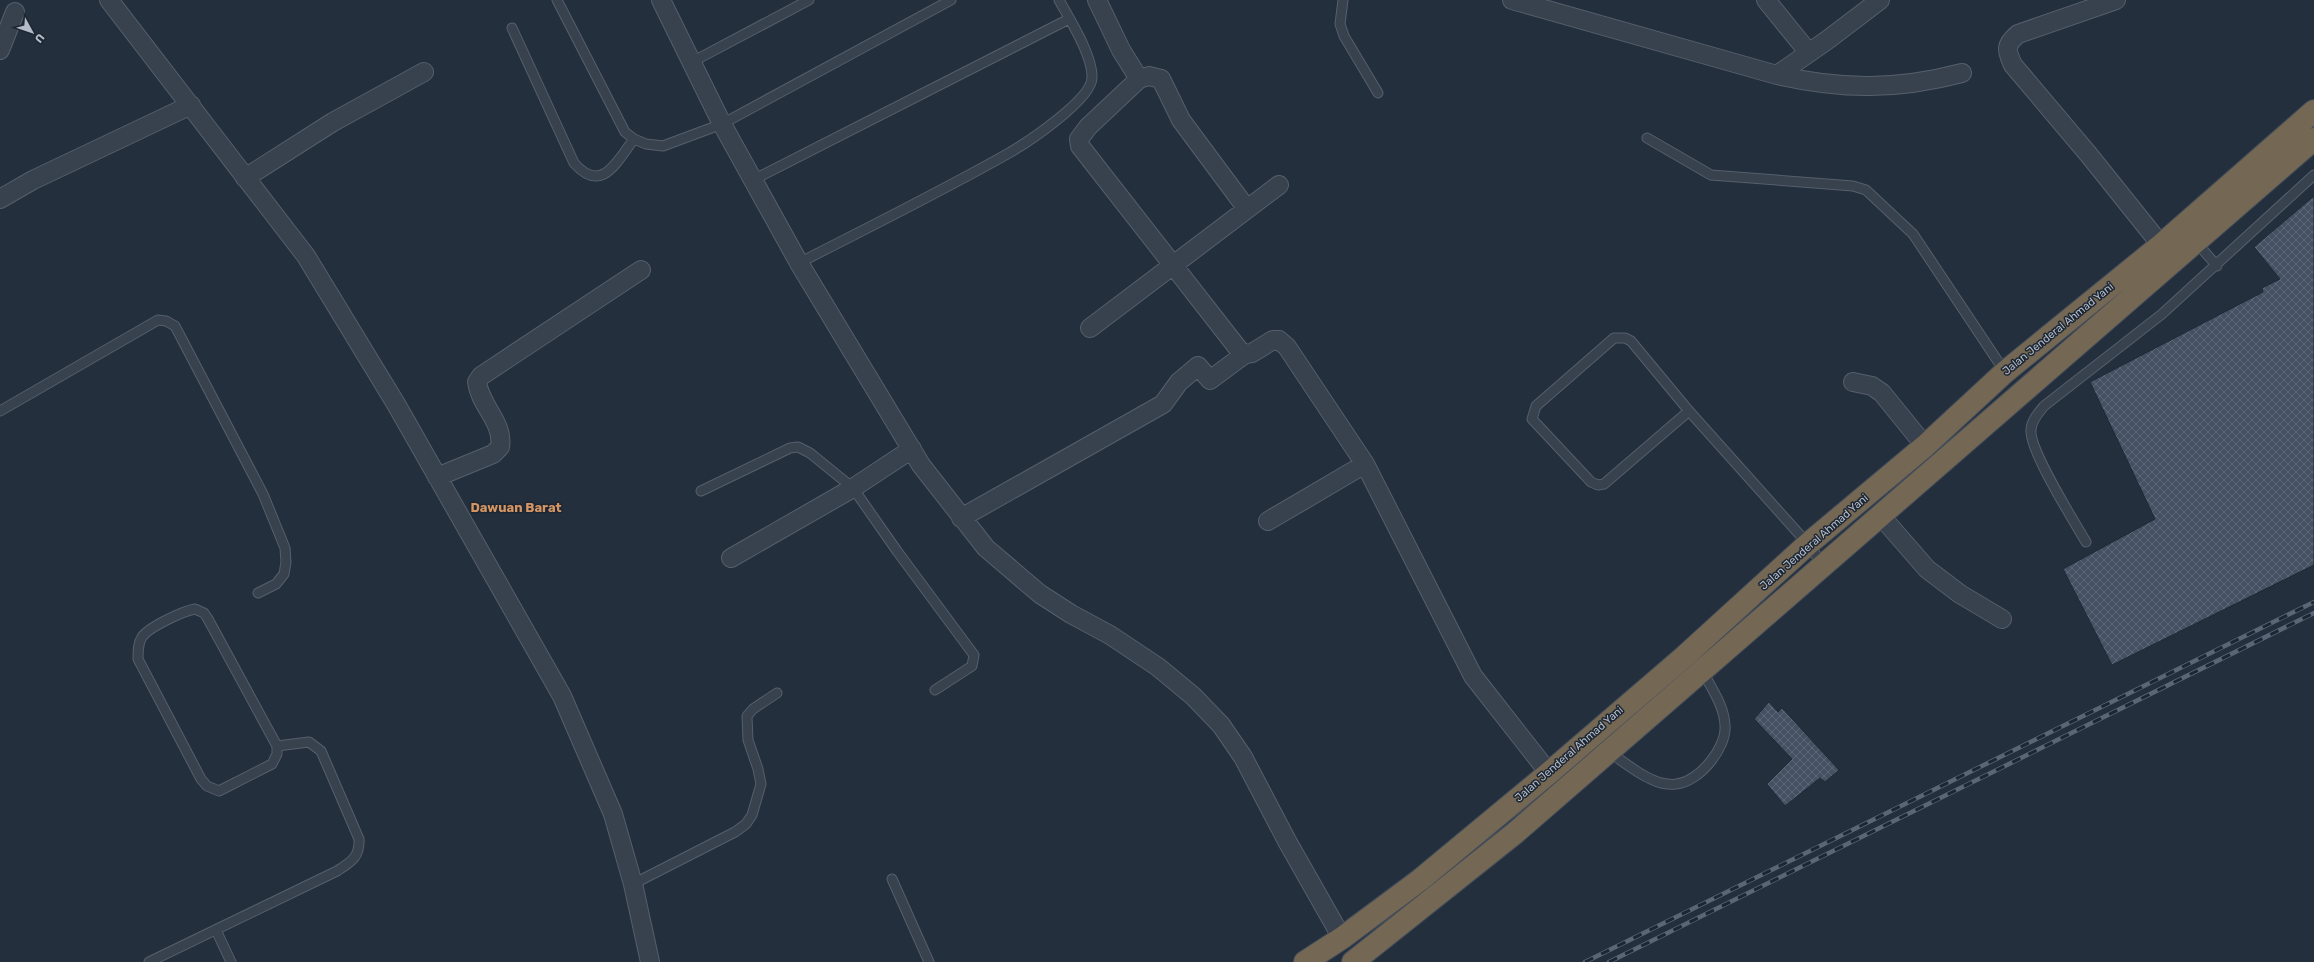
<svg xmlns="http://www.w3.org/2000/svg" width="2314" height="962" font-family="Rubik,sans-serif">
  <defs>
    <pattern id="building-cross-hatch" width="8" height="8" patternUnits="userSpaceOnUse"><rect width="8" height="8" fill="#455162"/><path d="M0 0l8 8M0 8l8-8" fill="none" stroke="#5d6877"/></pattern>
  </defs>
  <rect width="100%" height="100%" fill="#242f3e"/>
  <path fill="url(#building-cross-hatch)" stroke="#1f2835" d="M2314,196v369l-202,100 -49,-96 92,-50 -65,-137 173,-90 -1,-4 18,-9 -26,-32z
    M1769,702l9,10 4,-4 57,62 -14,12 -5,-4 -35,28 -18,-22 25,-25 -38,-40z"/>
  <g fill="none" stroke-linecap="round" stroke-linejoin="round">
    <g stroke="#565f6c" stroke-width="11">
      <path id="lane" d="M557,0l68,132 9,7 12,5 17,2 59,-22 229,-124
        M1343,0l-3,24 4,12 34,57
        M512,28l62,135c28,32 43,-2 60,-24
        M692,62l117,-62
        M1647,138l64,37 142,11 13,4 47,44 92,138
        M753,180l316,-161
        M2196,242l21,24
        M799,263c70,-36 141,-71 210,-110 19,-11 82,-53 83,-75 1,-22 -22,-58 -33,-78
        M0,411l158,-91 8,1 9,5 88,168 22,54 1,14 -2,12 -8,10 -18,9
        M1689,411l-85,73 -6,1 -7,-3 -59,-63 4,-13 78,-68h11l6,3 58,70 119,133 15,21
        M701,491l89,-43 8,-1 12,6 43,35 44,63 77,104 -2,11 -37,24
        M2086,542c-12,-21 -57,-92 -55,-112 0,-9 8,-18 13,-24l118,-92 152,-139
        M195,609l9,4 4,6 69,127v8l-5,10 -53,27 -12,-5 -6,-7 -63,-120c0,-8 0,-16 4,-22 7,-10 41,-26 53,-28z
        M1609,752c15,10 34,26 52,31 5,1 11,2 15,1 23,-2 51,-36 49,-59 -1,-20 -14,-37 -23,-55
        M892,879l37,83
        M633,884l102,-52 11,-8 6,-9 9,-31 -3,-15 -10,-29 -1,-24 6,-7 24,-16
        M216,930l15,32
        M149,962l188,-91c14,-9 23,-14 22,-32l-38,-88 -12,-9 -32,4"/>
    </g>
    <g stroke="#565f6c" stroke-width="20">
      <path id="street" d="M109,0l197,256 90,148 166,292 51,118 20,70 17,78
        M661,0l61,124 77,139 122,202 65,83 54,46 31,20 39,21 48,32 35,29 28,29 22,32 44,84 55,97
        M1097,0l24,50 18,29 10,-3 12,3 20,41 66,89
        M1512,0l265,75c66,15 120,15 185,-2
        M1766,0l43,53
        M2116,0l-98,34c-13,11 -12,16 -5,31l76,90 72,90
        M0,50l15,-38
        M1777,75l49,-34 54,-41
        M1139,79l-51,48 -9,12 1,7 160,205 5,3
        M245,178l88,-56 91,-50
        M0,199l33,-19 158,-75
        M1090,328l189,-143
        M1853,382l19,4 10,7 43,53
        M437,477l56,-23 7,-7c4,-25 -20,-41 -23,-65l4,-6 160,-106
        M1880,515l47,54 33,25 42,25
        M961,518l202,-114 16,-22 19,-16 12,14 35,-26 7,-1 21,-13h6l8,7 78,117 108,212 76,97
        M1268,521l97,-57
        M731,558l122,-70 59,-39"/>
    </g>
    <g stroke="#434c59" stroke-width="24">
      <path id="highway" d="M1305,962l37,-24 78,-58 129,-107 136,-117 123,-112 117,-98 80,-74 156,-127 153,-134
        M1353,962l162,-129 799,-694"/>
    </g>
    <use href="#lane" stroke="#38414e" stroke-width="9"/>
    <use href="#street" stroke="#38414e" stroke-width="18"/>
    <use href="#highway" stroke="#746855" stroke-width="22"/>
    <g stroke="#5a6575" stroke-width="4.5">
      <path id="rail" d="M1585,962l729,-360
        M1609,962l705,-349"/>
    </g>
    <use href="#rail" stroke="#1d2633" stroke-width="3" stroke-dasharray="9" stroke-linecap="butt"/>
  </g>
  <g text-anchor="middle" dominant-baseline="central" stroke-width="3" stroke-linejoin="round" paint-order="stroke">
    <g font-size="11" fill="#b4bcc9" stroke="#1d2633">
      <text transform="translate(2058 329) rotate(-39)">Jalan Jenderal Ahmad Yani</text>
      <text transform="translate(1814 542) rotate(-41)">Jalan Jenderal Ahmad Yani</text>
      <text transform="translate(1569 754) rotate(-41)">Jalan Jenderal Ahmad Yani</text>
    </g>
    <g font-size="13" font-weight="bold" fill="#d59563" stroke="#1d2633">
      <text x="516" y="507">Dawuan Barat</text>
    </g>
  </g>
  <g transform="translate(32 32) rotate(130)" stroke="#1d2633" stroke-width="3" paint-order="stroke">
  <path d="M0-3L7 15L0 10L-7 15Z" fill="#b4bcc9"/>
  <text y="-6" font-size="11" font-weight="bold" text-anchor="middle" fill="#b4bcc9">U</text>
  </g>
</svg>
